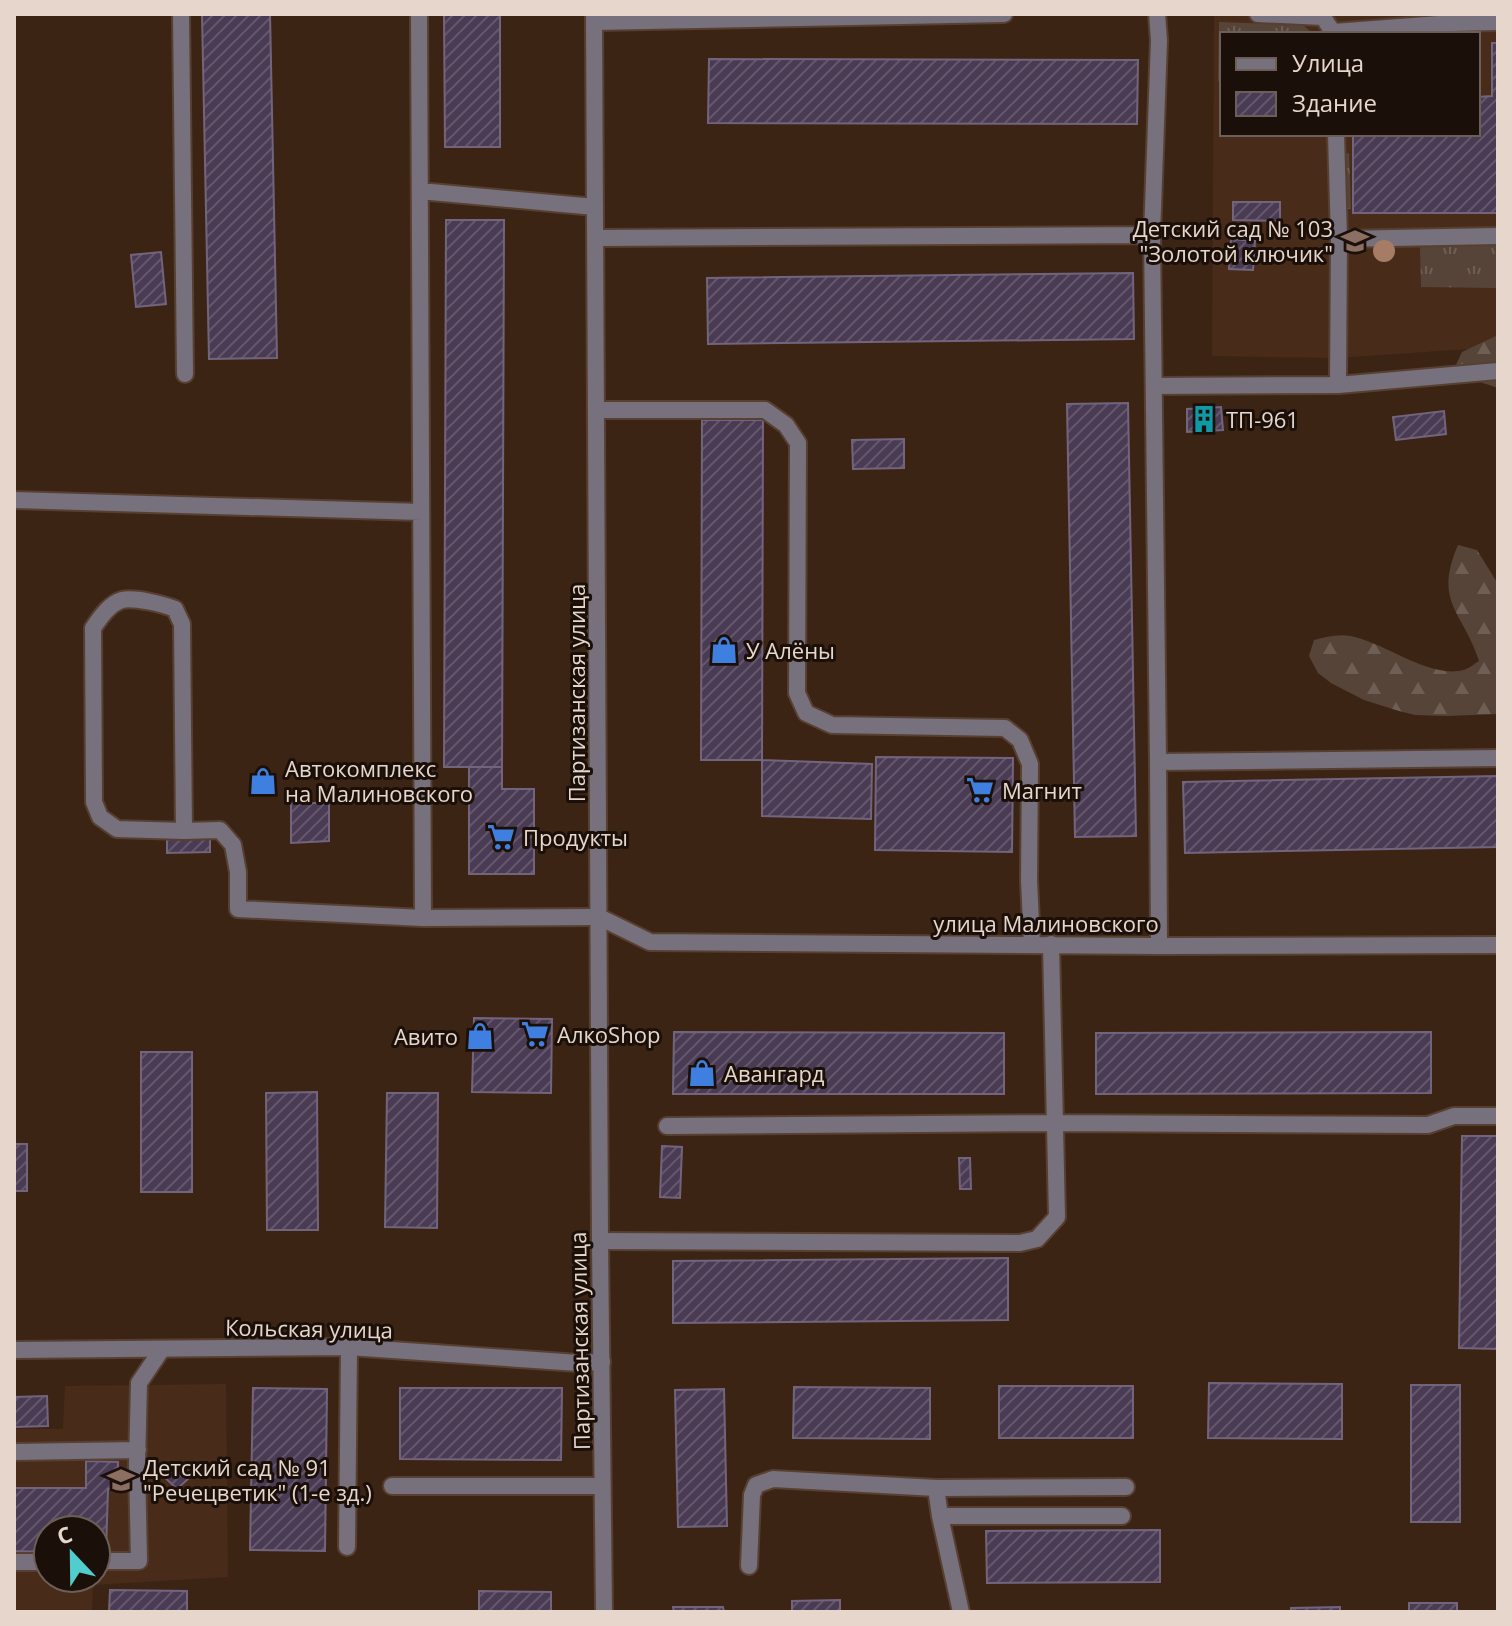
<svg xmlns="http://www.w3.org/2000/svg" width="1512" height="1626" font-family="'Open Sans',sans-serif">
  <defs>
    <pattern id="grass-tufts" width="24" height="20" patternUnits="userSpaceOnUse" patternTransform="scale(2)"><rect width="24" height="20" fill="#564439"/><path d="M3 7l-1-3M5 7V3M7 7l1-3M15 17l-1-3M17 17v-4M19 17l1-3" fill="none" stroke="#6e5e54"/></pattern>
    <pattern id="forest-firs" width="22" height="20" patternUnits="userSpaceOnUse" patternTransform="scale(2)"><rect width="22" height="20" fill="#564439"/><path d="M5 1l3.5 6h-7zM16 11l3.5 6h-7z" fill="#6e5e54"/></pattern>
    <pattern id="building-hatch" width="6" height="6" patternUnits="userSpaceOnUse" patternTransform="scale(2)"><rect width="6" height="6" fill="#4a3b54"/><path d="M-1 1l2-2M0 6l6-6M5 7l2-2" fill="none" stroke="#64576b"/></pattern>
  </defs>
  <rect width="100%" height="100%" fill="#3c2414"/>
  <path fill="#492b19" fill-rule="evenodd" d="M1214,14h284v333l-161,11 -125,-2zM1222,34h256v100h-256z
    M226,1384l2,193 -135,8 -1,27h-78v-183h49l2,-43zM48,1530h48v48h-48z"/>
  <path fill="url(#grass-tufts)" d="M1219,22l84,3 10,9h-91v47h-4z
    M1349,153l2,56h-7l-3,-55z
    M1420,245h78v43l-77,-1z"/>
  <path fill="url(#forest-firs)" d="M1498,335v53l-32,-11 -11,-10 7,-15z
    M1458,545l19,5 21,34v130l-51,2 -32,-1 -16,-4 -35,-11 -33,-17 -13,-10 -9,-17 5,-16c12,-3 24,-6 36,-4 34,6 79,43 113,34 6,-1 11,-6 16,-9 -16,-50 -46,-58 -21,-116z"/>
  <path fill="url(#building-hatch)" stroke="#73647e" stroke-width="2" d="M202,14h68l7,344 -68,1z
    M444,14h56v133h-55z
    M1492,43h6v170h-145v-79h125v-37l14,-1z
    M709,59l429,1 -1,64 -429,-1z
    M1233,202h47v19l-47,-1z
    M446,220h58l-2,547h-58z
    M1231,239l24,2 -2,29 -24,-1z
    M161,252l5,52 -30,3 -5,-52z
    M1133,273l1,66 -426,5 -1,-66z
    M1128,403l8,433 -61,1 -8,-433z
    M1221,407l2,23 -36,2v-23z
    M1444,411l2,23 -50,6 -3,-23z
    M702,420h61l-1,340h-61z
    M904,439v29l-51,1 -1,-29z
    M876,757l137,1 -1,94 -137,-2z
    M762,760l110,4 -1,55 -109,-3z
    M469,767h33v22h32v85h-65z
    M1498,776v71l-313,6 -2,-71z
    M291,803h38v38l-38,2z
    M167,838h43v14l-43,1z
    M474,1018l78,1 -1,74 -79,-1z
    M674,1032l330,1v61h-331z
    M1431,1032v61l-335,1v-61z
    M141,1052h51v140h-51z
    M317,1092l1,138h-51l-1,-137z
    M387,1093h51l-1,135 -52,-1z
    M1462,1136h36v213l-39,-1z
    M14,1144h13v47h-13z
    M662,1146l20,1 -2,51 -20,-1z
    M959,1158h11l1,31h-11z
    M1008,1258v62l-335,3v-62z
    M1209,1383l133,1v55l-134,-1z
    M1411,1385h49v137h-49z
    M999,1386h134v52h-134z
    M794,1387l136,1v51l-137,-1z
    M253,1388l74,1 -2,162 -75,-1z
    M400,1388h162l-1,72 -161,-1z
    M724,1389l3,137 -49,1 -3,-137z
    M47,1396l1,30 -34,1v-30z
    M86,1461l32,1v27h-10l-2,63h-10v-22h-48v22l-34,-1v-63h72z
    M171,1463l17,16 -11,10 -16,-15z
    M1160,1530v52l-173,1 -1,-52z
    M110,1590l77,1v21h-78z
    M479,1591l72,1v20h-72z
    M840,1600v12h-48v-11z
    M1409,1603h48v9h-48z
    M673,1607h50l1,5h-50z
    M1340,1607v5h-49v-4z"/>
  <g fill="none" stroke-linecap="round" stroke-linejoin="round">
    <g stroke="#574031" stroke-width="20">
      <path id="service" d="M181,14l4,360
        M419,14l4,904
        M1258,14l65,3 11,17
        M594,22l410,-8
        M1334,32l118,-9 46,-1
        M1336,134l3,105 159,-3
        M420,191l175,16
        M1152,235l6,527
        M596,238l556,-3 7,-195 -2,-26
        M1338,385l1,-146
        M1154,386l184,-1 160,-14
        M596,410h169l21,15 12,18 -1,250 9,20 26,12 173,3 15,12 10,24 -1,116 3,65
        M14,500l407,12
        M184,831l-2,-207 -7,-15c-12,-5 -41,-12 -53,-9 -13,4 -22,18 -29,28l1,174 6,15 17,12 67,2 36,-1 13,15 5,27v37l185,9 176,-1
        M1159,946l-1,-184 340,-4
        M667,1126l388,-3 373,2 26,-9h44
        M600,1241l420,2 17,-4 20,-22 -6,-273
        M14,1452l124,-2
        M392,1486h210
        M936,1488l190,-1
        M940,1516h182
        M347,1547l2,-200
        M96,1561h43l-2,-96 2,-82 23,-34
        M14,1562h34
        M749,1566l3,-71 4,-10 17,-6 163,9 4,28 21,96"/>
    </g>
    <g stroke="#574031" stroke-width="20">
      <path id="minor" d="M14,1350l335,-3 229,16 24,-1"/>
    </g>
    <g stroke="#574031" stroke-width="20">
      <path id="tertiary" d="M594,14l6,1227 4,371
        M599,917l51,25 509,4 339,-1"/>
    </g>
    <use href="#service" stroke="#77707d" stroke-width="16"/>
    <use href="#minor" stroke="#77707d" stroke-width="16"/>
    <use href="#tertiary" stroke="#77707d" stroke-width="16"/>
  </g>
  <circle fill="#a67d64" cx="1384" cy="251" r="11"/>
  <defs>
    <g id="school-bare" transform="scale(2.16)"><path d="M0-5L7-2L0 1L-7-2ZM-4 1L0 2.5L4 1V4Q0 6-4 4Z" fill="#8d6e63" stroke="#1b1009" stroke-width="2.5" paint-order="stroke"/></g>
    <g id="building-bare" transform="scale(2.16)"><path d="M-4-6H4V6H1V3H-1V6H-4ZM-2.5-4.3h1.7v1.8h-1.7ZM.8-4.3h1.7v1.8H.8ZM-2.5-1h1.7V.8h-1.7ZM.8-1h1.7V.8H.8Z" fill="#0f9aa8" stroke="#1b1009" stroke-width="2.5" paint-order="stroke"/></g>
    <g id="shop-bare" transform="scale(2.16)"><path d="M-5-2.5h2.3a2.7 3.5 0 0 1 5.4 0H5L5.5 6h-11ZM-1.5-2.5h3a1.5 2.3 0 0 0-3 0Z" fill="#3f7fe0" stroke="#1b1009" stroke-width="2.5" paint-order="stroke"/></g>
    <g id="supermarket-bare" transform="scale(2.16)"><path d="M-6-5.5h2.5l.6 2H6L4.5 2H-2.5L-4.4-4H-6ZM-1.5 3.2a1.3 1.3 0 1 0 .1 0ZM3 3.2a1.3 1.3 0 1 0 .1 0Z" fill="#3f7fe0" stroke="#1b1009" stroke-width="2.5" paint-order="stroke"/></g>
  </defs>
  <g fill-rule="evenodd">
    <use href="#school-bare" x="1355" y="241"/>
    <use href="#building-bare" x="1204" y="419"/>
    <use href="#shop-bare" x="724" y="650"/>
    <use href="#shop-bare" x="263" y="781"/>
    <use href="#supermarket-bare" x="980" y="790"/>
    <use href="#supermarket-bare" x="501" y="837"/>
    <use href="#supermarket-bare" x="535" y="1034"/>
    <use href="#shop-bare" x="480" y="1036"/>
    <use href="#shop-bare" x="702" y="1073"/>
    <use href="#school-bare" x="121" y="1480"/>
  </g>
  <g text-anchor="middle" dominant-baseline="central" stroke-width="6" stroke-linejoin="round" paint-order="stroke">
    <g font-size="22" fill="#e6d6cc" stroke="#1b1009" text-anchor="start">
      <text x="1333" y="228" text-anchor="end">Детский сад № 103<tspan x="1333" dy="25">"Золотой ключик"</tspan></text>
      <text x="1226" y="419">ТП-961</text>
      <text x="746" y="650">У Алёны</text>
      <text x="285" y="768">Автокомплекс<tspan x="285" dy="25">на Малиновского</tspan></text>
      <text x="1002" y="790">Магнит</text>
      <text x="523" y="837">Продукты</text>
      <text x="557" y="1034">АлкоShop</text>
      <text x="458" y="1036" text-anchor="end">Авито</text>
      <text x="724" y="1073">Авангард</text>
      <text x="143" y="1467">Детский сад № 91<tspan x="143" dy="25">"Речецветик" (1-е зд.)</tspan></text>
    </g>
    <g font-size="22" fill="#e6d6cc" stroke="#1b1009">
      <text transform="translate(576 693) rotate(-90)">Партизанская улица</text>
      <text x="1046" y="923">улица Малиновского</text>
      <text transform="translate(309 1328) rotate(1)">Кольская улица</text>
      <text transform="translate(579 1341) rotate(-91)">Партизанская улица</text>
    </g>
  </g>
  <rect width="1512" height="1626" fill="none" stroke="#e6d6cc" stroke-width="32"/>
  <rect x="1220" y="32" width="260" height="104" fill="#1b1009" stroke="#6c5f57" stroke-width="2"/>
  <rect x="1236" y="58" width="40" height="12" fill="#77707d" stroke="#6c5f57" stroke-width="2"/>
  <text x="1292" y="72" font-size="24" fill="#e6d6cc">Улица</text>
  <rect x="1236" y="92" width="40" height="24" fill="url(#building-hatch)" stroke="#6c5f57" stroke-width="2"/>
  <text x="1292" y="112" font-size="24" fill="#e6d6cc">Здание</text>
  <g transform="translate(72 1554) rotate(338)"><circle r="38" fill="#1b1009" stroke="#6c5f57" stroke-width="2"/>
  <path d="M0-6L14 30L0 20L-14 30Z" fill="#52cdcd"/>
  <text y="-12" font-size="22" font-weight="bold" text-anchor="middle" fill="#e6d6cc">С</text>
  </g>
</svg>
